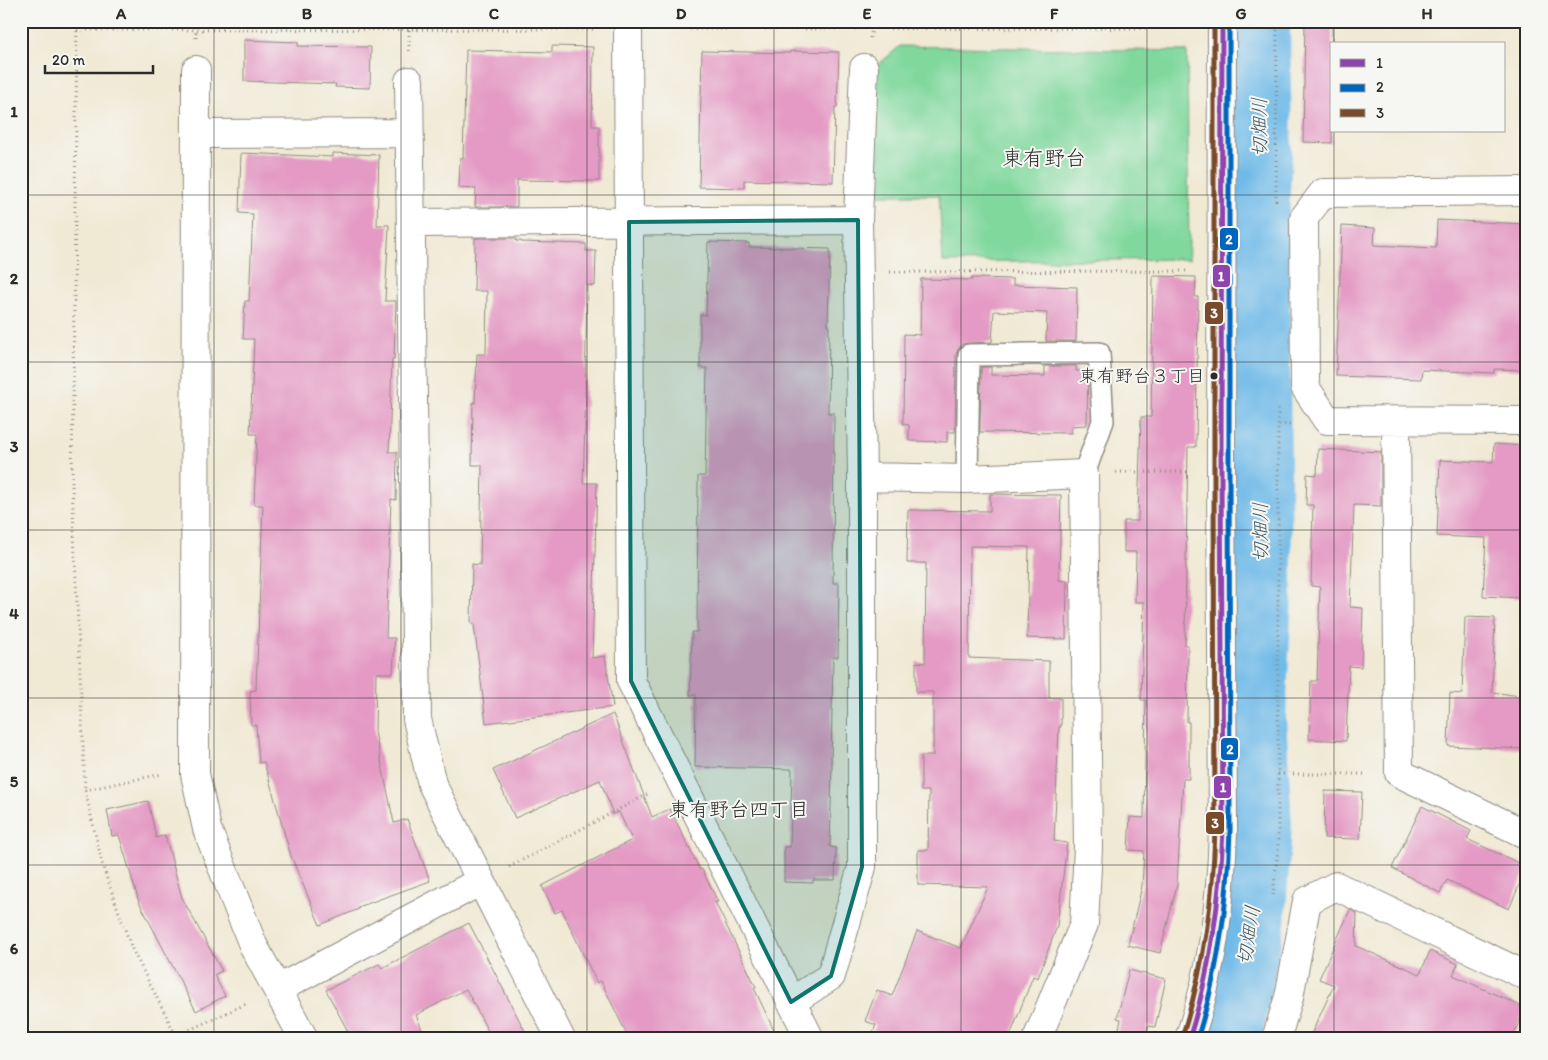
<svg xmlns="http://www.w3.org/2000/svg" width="1548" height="1060" font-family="Itim,'Klee One',sans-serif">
  <rect width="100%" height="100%" fill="#f6f6f2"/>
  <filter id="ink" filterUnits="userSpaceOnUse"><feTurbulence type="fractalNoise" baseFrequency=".02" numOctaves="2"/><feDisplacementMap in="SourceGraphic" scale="10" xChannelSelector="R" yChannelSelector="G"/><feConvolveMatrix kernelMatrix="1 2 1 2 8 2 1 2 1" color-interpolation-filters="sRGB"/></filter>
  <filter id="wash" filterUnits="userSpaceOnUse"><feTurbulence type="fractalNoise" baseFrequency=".0096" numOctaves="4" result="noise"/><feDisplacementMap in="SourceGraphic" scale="20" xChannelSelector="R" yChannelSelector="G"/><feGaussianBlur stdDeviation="1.12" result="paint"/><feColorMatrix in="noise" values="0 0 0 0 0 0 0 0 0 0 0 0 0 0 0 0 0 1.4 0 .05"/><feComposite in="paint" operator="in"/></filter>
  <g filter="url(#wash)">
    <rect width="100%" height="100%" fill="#f0e9d4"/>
    <path fill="#80d89d" stroke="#568264" d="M900,46l287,5 2,208 -246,3 -4,-67h-63l-4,-125z"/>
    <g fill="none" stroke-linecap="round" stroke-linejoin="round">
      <path stroke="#6fbae8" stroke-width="64" d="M1228,1039l3,-8 22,-110 7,-94 -6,-110 6,-122 -3,-380 3,-64 -2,-130"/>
    </g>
    <g id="blocks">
      <path fill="#e49ac4" d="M1305,21h27v122l-29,-1z
        M244,40l54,2v4l73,1 -1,41 -35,-1 1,-3 -92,-3z
        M552,46l41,1 -1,79h7v55l-82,-1v27h-42l1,-18 -17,-1 1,-30h3l3,-108 86,2z
        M702,51l88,2v-2l49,1 -2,55h-2l-2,75 -89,-2v8l-45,-1z
        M241,153l92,4v-4l46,2 -2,70h12l-4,76h11l-2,58h-2l-3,93h8l-1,48 -5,-1 -5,139h9l-2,35h-17l-1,59 19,91 13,-4 23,62 -72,26 1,2 -39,16 -29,-69 -27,-94 -5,1 -3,-38h-5l-1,-34 6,-1 7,-185h-9l3,-71h-7l4,-95h-11l2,-38h4l4,-87 -14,-1z
        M1437,220l90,4v146l-33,-1v4l-72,-3 -1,9 -85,-3 6,-150 33,2 -1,17 62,3z
        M475,238h41v3h5v1l65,2v7h10l-1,35 -8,-1 -2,111h1l-3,87h14l-5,175 13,-2 8,51 -127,16 -12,-99h-3l1,-60 8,1 2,-100h-10l1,-62h2l2,-49h9l1,-63h-13z
        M708,242l41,1v4l81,2 -2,76h1l-1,88h6l-1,170h6l-1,74h-5l-2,106h1l-2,84 6,1 -1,32h-22v3l-29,-1v-35h6l2,-78 -97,-2 1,-72h-6l2,-63h5l1,-156h7l2,-108h-7v-53h6z
        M1153,276l43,1 -1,20h3l-2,150h-8l-2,113 -1,85h3l-1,77h2v57h-6l-6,106 -17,68 -32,-8 14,-59 2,-35 -16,-1 2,-33 14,1 2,-118h-5l3,-98h-9l1,-50h-12v-31h14l3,-104h10z
        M972,278l41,1v6l64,2 -1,54h-30l1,-28 -53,-2 -2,31 -24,1 -6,1 -4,5 -2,6 -1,77h-8v10l-38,-1v-16l-6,-1 1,-90 16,1 1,-56 51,1z
        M1045,366h31v5h12l-1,54 -16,1v7l-91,-1 1,-65h10v8l54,1z
        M1494,444l33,2v66l-1,15h-2l-3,71 -38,-2 3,-58 -49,-2 3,-76 53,2z
        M1318,449l63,3v54l-27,-1 -4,102 13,1 -2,59 -12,-1 -3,75 -37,-2 2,-58h6l3,-94 -9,-1 2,-81h-7l1,-31 10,1z
        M990,494l71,1 -2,85 8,1 -1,58 -39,-1 2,-91 -59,-1 -1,112 80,3v37h12v29h-2l-5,114 13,2 -10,83 -19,52 -5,-2 -24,63h-139l6,-14 -11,-4 12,-31 15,6 25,-65 44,17 27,-61 -70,-2v-35h10l1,-59h-8v-35h12v-64h-17v-30l9,1 1,-100h-19l1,-53 82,1z
        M1465,617l30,1 -3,74 35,5v52l-79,-3 2,-53 12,1z
        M613,714l39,103 18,-8 30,61 2,-1 16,33h-3l41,85 -2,1 24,51h-149l-28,-58 -4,2 -35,-73 -7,3 -13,-27 90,-46 -13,-28 -6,2 -13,-34 -85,38 -22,-48z
        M1325,791l37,1 -2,47 -36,-1z
        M148,801l8,37 9,-3 17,63 40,73 -8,4 11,21 -29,15 -57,-109 -20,-67 -7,1 -5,-26z
        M1422,806l49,25 -4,8 60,28 -18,42 -62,-29 -7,13 -48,-25z
        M1350,910l7,3 -1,33 64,28 10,-23 28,13 -5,11 72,33 -13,31h-203l25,-54 -15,-6z
        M469,923l60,116h-37l-26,-50 -50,26 10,24h-74l-26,-49 53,-26 3,4z
        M1129,970l37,9 -11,48 -7,-1 -3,13h-28l4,-20 -4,-1z"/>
    </g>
  </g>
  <g filter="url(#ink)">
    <use href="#blocks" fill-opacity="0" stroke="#8e8a80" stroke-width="1"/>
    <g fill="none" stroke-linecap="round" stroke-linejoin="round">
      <g stroke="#8e8a80" stroke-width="24">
        <path id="service" d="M967,479l2,-124 130,-2 4,68 -19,53"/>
      </g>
      <g stroke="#8e8a80" stroke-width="30">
        <path id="minor" d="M628,21l3,660 179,358
          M196,70l-1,704 12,55 46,116 51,94
          M409,81l8,638 15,65 129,255
          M196,134l213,-1
          M1527,191l-204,2 -19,25 1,169 22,33 200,1
          M411,223l447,-3
          M1396,421l3,352 124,60 4,-1
          M862,477l105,2 117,-5 4,374 -4,76 -47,115
          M278,989l203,-108
          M791,1002l40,-26 31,-109v-390l-4,-257 6,-152
          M1276,1039l13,-42 18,-96 29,-15 191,90"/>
      </g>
      <g stroke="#8e8a80" stroke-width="30">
        <path id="tertiary" d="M1189,1039c24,-68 32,-138 34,-209l-2,-360 1,-449"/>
      </g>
      <path stroke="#8e8a80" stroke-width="3" stroke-dasharray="1 4" stroke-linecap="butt" d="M77,21l-5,464 13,305 18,77 29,82 46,90
        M660,29l529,-1
        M77,30l520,-1
        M196,38v-17
        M870,38l2,-9 -2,-8
        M409,51v-30
        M1276,201l1,-180
        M890,272l299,-1
        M1279,425l11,-1
        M1116,472h74
        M1278,774h90
        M85,790l77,-16
        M509,867l141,-74
        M1273,895l5,-46v-442
        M176,1036l72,-33"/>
      <use href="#service" stroke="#fff" stroke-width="21"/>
      <use href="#minor" stroke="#fff" stroke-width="28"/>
      <use href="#tertiary" stroke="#fff" stroke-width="28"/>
      <g stroke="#f6f6f2" stroke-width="9">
        <path id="bus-1" d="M1189,1039c22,-69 31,-137 34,-209l-2,-360 1,-449"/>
      </g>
      <g stroke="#f6f6f2" stroke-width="9">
        <path id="bus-2" d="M1197,1039c22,-68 31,-137 33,-209l-1,-360v-449"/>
      </g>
      <g stroke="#f6f6f2" stroke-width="9">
        <path id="bus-3" d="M1182,1037c22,-68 31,-136 33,-207l-1,-360v-449"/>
      </g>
      <use href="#bus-1" stroke="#8e44ad" stroke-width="5"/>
      <use href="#bus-2" stroke="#0065bd" stroke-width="5"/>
      <use href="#bus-3" stroke="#7a4b2a" stroke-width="5"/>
    </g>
  </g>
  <path fill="#0f766e" fill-opacity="0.2" stroke="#0f766e" stroke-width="4" stroke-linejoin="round" d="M858,220l4,647 -31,109 -40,26 -160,-321 -2,-459z"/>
  <path fill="none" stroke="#2b2b2b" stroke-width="1" stroke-opacity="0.55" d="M214,21v1018M401,21v1018M587,21v1018M774,21v1018M961,21v1018M1147,21v1018M1334,21v23M1334,131v908M21,195h1506M21,362h1506M21,530h1506M21,698h1506M21,865h1506"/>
  <circle fill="#2b2b2b" stroke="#f6f6f2" stroke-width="2" cx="1214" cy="376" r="4.5"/>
  <g text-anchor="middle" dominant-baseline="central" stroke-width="4" stroke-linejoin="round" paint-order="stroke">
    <g font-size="18" fill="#2b2b2b" stroke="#f6f6f2" text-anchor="end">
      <text x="1205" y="376">東有野台３丁目</text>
    </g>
    <g font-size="20" font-style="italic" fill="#3f5664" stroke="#f6f6f2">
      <text transform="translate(1259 127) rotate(-90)">切畑川</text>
      <text transform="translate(1260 532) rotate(-90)">切畑川</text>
      <text transform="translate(1248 935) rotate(-81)">切畑川</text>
    </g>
    <g font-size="20" fill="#2b2b2b" stroke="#f6f6f2">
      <text x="739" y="809">東有野台四丁目</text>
    </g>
    <g font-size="21" fill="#2b2b2b" stroke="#f6f6f2">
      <text x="1044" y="157">東有野台</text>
    </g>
  </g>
  <g stroke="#f6f6f2" stroke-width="2">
    <rect x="1219" y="227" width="20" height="24" rx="5" fill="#0065bd"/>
    <rect x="1212" y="264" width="19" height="24" rx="5" fill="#8e44ad"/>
    <rect x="1204" y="301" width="20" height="24" rx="5" fill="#7a4b2a"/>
    <rect x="1220" y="737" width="19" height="24" rx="5" fill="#0065bd"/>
    <rect x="1213" y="775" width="19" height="24" rx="5" fill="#8e44ad"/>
    <rect x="1205" y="811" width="20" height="24" rx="5" fill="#7a4b2a"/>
  </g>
  <g font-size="14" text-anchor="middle" font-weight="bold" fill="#fff">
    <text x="1229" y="244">2</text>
    <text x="1221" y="281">1</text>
    <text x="1214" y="318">3</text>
    <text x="1230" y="754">2</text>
    <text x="1223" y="792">1</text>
    <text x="1215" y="828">3</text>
  </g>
  <rect width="1548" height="1060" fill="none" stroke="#f6f6f2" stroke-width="55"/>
  <rect x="1330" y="42" width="175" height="90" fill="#f6f6f2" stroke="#a5a5a2"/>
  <rect x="1340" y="59" width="25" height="8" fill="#8e44ad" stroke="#a5a5a2"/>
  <text x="1376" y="68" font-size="15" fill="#2b2b2b">1</text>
  <rect x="1340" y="84" width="25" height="8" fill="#0065bd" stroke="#a5a5a2"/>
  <text x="1376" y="92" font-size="15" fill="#2b2b2b">2</text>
  <rect x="1340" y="109" width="25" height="8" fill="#7a4b2a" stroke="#a5a5a2"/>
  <text x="1376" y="118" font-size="15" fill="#2b2b2b">3</text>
  <path d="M45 65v8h108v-8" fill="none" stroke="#2b2b2b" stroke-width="2.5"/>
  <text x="52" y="65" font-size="15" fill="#2b2b2b" stroke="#f6f6f2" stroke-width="4" paint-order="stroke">20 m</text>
  <rect x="28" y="28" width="1492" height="1004" fill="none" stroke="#2b2b2b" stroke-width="2"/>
  <g font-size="16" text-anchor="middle" font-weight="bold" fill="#2b2b2b">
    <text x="121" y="19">A</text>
    <text x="307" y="19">B</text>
    <text x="494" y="19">C</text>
    <text x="681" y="19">D</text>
    <text x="867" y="19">E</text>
    <text x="1054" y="19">F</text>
    <text x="1241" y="19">G</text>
    <text x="1427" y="19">H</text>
    <text x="14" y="117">1</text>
    <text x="14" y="284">2</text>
    <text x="14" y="452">3</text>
    <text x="14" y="619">4</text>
    <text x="14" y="787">5</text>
    <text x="14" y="954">6</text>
  </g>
</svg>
